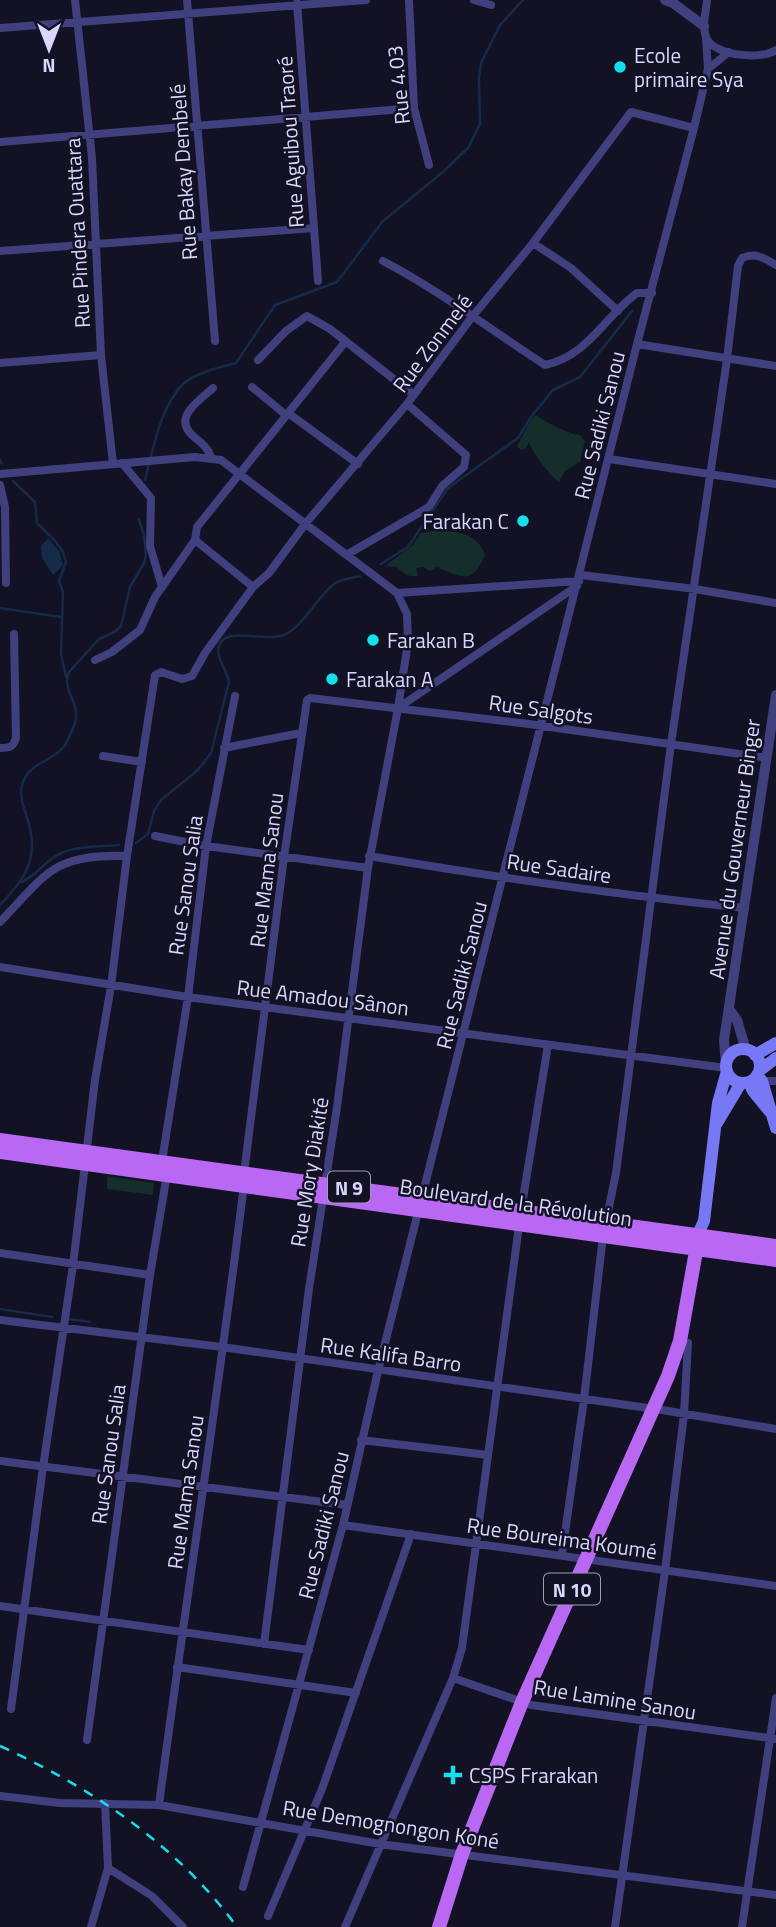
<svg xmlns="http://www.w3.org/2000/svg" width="776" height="1927" font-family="'Titillium Web',sans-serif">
  <rect width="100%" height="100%" fill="#131124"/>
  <path fill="#142e2b" d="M536,415c7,6 35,20 44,20l5,6 -5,21 -15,9 -6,11c-8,-5 -28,-31 -30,-40l-3,6 -5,2 -4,-4 13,-25z
    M438,530c20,2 40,3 47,25 -13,30 -22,23 -48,12l-7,4 -7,-4 -7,1 2,8c-11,1 -14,-2 -21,-9l-12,-1 28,-21 8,-12z
    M107,1176l47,7 -1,12 -46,-6z"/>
  <path fill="#152b4a" d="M48,538l11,13 4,14 -10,10 -11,-17 -1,-12z"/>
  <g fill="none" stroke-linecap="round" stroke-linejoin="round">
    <path stroke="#152b4a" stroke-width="2.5" d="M0,460l2,4
      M145,480c8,-31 15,-73 39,-97 10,-9 39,-17 52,-20l39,-58 62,-23 45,-60 62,-51 24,-23 12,-24 -1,-46 2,-15 19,-38 23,-25
      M13,481l22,21 2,21 18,18 8,11 3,10 -7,19 4,11 -2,62 5,23
      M381,564l27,-17 40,-59 70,-50 13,-21 22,-27 27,-13 52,-66
      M0,608l61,9
      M136,843l12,-9 6,-23 7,-11 37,-30 13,-17 18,-71c-2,-13 -17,-28 -8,-40 9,-14 46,0 63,-7 21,-10 32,-37 50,-51 6,-5 18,-6 26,-8
      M22,882c14,-7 18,-15 31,-24 17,-13 45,-11 66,-13
      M0,905c29,-30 40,-50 26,-91 -4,-11 -7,-21 -3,-32 7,-19 27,-20 40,-34 5,-7 9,-17 12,-25 6,-19 -14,-33 -6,-51l30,-33 17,-8 5,-5 9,-39 14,-24 2,-8 -2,-20 -5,-15
      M0,1309l52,8
      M69,1319l21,3"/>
    <path stroke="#40407f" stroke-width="8" d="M75,0l17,158 9,197 12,109
      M187,0l28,341
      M409,0l5,108 15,57
      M474,0l17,5
      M707,0c-1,13 -6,27 0,39 9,17 55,21 69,11
      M297,3l21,278
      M0,28l366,-28
      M708,69l21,-17
      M0,142l414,-34
      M533,243l38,25 47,43
      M0,251l314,-23
      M383,261c57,30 108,69 162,104 43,-9 59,-48 92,-72h15
      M637,344l139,22
      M258,360l28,-29 21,-15 23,13 84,66
      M0,363l101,-8
      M252,387l34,28
      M288,413l70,51
      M211,457c-4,-11 -10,-14 -18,-21 -21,-19 6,-35 20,-48
      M609,459l167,25
      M122,463l29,35 -1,48 12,41
      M0,474l195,-17 26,3 176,133 10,21 1,28 -10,66 -30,160 -31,239 -28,182 -45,355
      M0,485l5,22 1,76
      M348,554l81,-47 13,-21 22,-19 2,-12 -59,-51
      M581,575l114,14 81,14
      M253,587l-58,-47 2,-13 148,-185
      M397,593l182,-12
      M95,660l17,-8 28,-22 15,-33 40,-57
      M398,708l179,-122
      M0,748c10,0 13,-1 16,-10l-2,-104
      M224,748l77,-15
      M103,756l39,6
      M155,836l51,10 162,22
      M369,856c125,21 250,39 376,52
      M0,922c48,-50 53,-68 127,-66
      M0,967l188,30 538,71
      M762,1081h14
      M162,1161l26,-164 18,-151 29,-150
      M244,1173l40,-316 23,-157 3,-2 219,26 238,34
      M0,1253l150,22
      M0,1320l222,27 440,63 114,19
      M361,1440l127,15
      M0,1461l347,44
      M343,1525l433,61
      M562,1554l22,-155 19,-163 13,-63 55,-429 56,-385 11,-93 4,-8c14,-6 22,0 34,7
      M0,1606l309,44
      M177,1667l179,26
      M453,1678l78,27 245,34
      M11,1709l32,-242 30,-202 22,-185 16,-94 16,-130 28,-181 6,-3 21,7 10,-3 13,-23 48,-66 16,-14 37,-50 101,-119 65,-87 61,-74 98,-131 63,16
      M87,1740l63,-465 17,-101
      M0,1796l60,7 99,2 221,39 396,51
      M159,1805c27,-207 60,-413 85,-621
      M108,1868l44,28 31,31
      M243,1887l100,-362 35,-154 259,-1027 57,-216 14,-59 -2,-31
      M268,1916l54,-127 89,-255
      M91,1927l17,-59 -3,-65
      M345,1927l108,-249 9,-30 59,-437 27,-166
      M615,1927l50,-356 19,-157 4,-71
      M742,1927l34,-229"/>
    <path stroke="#40407f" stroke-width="10" d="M665,0l8,3 31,23
      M729,1009l8,11 9,30
      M726,1064l-2,-24 52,-345"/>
    <path stroke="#7679f3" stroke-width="12" d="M726 1066a17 17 0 1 1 34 0a17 17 0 1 1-34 0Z
      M755,1055l21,-12
      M759,1071l17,-13
      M757,1075l5,6 14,47
      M749,1082l4,9 18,22
      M717,1123l24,-40
      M698,1234l6,-13 14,-118 9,-32"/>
    <path stroke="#b868f2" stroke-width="14" d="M0,1140l776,106
      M0,1152l776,108
      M439,1927l23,-73 60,-152 146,-326 12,-35 18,-101"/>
    <path stroke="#14dfeb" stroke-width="2.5" stroke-dasharray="10 9" stroke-linecap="butt" d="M0,1746c92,42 177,99 237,181"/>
  </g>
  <g fill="#14dfeb" stroke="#131124" stroke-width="2.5">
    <circle cx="620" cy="67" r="7"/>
    <circle cx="523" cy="521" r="7"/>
    <circle cx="373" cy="640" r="7"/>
    <circle cx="332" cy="679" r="7"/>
    <path d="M449.5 1764.5h7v7h7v7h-7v7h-7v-7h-7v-7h7z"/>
  </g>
  <g text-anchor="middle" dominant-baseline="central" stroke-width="5" stroke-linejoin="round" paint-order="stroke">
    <g fill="#131124" stroke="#9e9cbb" stroke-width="2">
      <rect x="328" y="1171.5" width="42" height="31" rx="5"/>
      <rect x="544" y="1573.5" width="56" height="31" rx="5"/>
    </g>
    <g font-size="19" font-weight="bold" fill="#dad7fc">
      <text x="349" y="1187">N 9</text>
      <text x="572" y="1589">N 10</text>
    </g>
    <g font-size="21" fill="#dad7fc" stroke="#131124" text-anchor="start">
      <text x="634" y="55">Ecole<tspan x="634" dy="24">primaire Sya</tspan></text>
      <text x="509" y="521" text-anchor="end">Farakan C</text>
      <text x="387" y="640">Farakan B</text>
      <text x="346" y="679">Farakan A</text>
      <text x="469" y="1775">CSPS Frarakan</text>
    </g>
    <g font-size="21" fill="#dad7fc" stroke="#131124">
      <text transform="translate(398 85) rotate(-96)">Rue 4.03</text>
      <text transform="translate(290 142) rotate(-94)">Rue Aguibou Traoré</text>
      <text transform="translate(183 172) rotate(-94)">Rue Bakay Dembelé</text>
      <text transform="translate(77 233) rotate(-93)">Rue Pindera Ouattara</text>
      <text transform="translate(432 343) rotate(-53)">Rue Zonmelé</text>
      <text transform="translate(599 425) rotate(-76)">Rue Sadiki Sanou</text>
      <text transform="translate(541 709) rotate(8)">Rue Salgots</text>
      <text transform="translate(734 849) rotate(-82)">Avenue du Gouverneur Binger</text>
      <text transform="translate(559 868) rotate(8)">Rue Sadaire</text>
      <text transform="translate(266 870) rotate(-83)">Rue Mama Sanou</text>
      <text transform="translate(185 885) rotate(-82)">Rue Sanou Salia</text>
      <text transform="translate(461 975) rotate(-76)">Rue Sadiki Sanou</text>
      <text transform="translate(323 997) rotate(7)">Rue Amadou Sânon</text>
      <text transform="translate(309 1172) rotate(-81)">Rue Mory Diakité</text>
      <text transform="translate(516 1202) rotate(8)">Boulevard de la Révolution</text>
      <text transform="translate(391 1354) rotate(8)">Rue Kalifa Barro</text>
      <text transform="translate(108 1454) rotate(-82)">Rue Sanou Salia</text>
      <text transform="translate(185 1492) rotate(-82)">Rue Mama Sanou</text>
      <text transform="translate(323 1525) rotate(-76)">Rue Sadiki Sanou</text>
      <text transform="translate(562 1538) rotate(8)">Rue Boureima Koumé</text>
      <text transform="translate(615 1699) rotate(9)">Rue Lamine Sanou</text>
      <text transform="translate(391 1824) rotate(9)">Rue Demognongon Koné</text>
    </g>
  </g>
  <g transform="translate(49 49) rotate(180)" stroke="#131124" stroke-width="5" paint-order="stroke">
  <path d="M0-5L12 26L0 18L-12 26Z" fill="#dad7fc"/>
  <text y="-10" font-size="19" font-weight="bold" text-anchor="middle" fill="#dad7fc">N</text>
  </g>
</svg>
